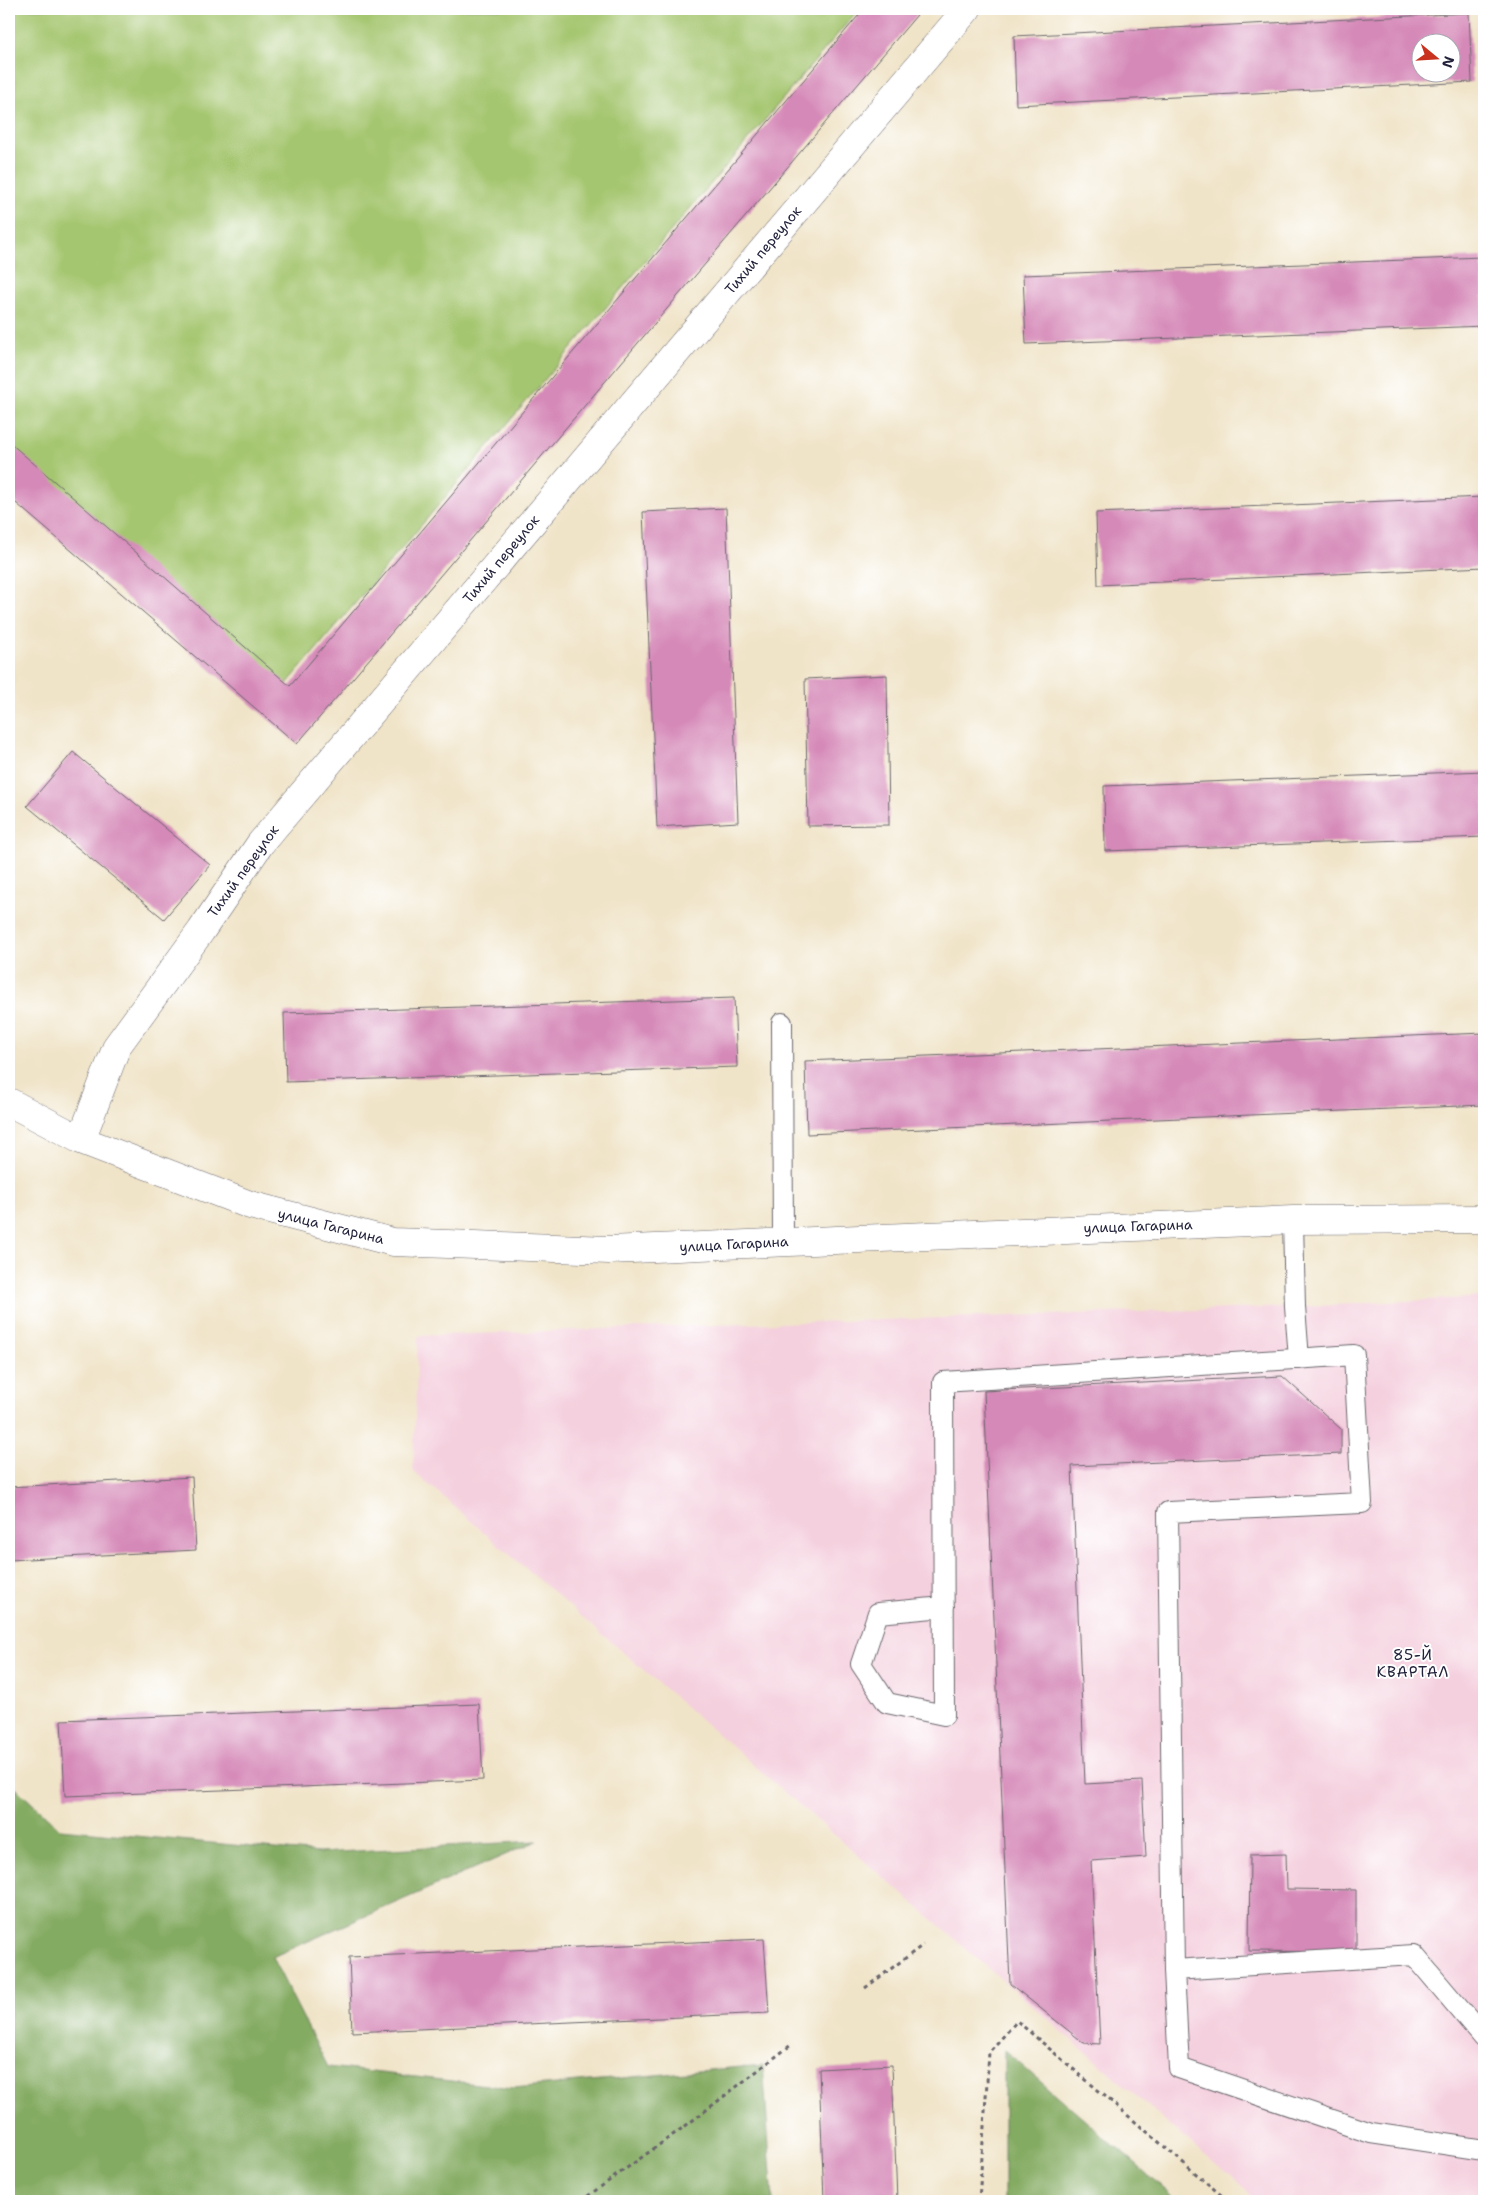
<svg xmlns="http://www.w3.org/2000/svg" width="1493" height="2210" font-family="'Shantell Sans',sans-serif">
  <rect width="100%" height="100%" fill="#fff"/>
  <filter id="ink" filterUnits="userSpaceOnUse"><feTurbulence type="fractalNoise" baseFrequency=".02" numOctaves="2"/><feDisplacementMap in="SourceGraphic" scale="10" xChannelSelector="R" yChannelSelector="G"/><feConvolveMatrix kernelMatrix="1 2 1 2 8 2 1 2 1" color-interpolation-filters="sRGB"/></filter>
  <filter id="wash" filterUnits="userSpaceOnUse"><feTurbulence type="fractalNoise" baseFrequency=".0096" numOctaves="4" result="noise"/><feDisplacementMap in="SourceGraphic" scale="20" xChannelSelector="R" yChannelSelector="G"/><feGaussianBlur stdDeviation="1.12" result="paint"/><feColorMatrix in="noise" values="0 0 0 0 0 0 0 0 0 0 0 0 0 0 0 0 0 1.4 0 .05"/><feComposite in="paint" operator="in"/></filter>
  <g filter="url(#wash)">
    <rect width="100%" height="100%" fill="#f0e4c8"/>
    <path fill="#f4cfdd" d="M1484,1297v904h-226l-845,-730 5,-135 267,-10 610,-19z"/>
    <path fill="#a5c66f" stroke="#647455" d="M9,9h850l-573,676 -277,-241z"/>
    <path fill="#84ab62" stroke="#53664e" d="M9,1782l51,47 259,24 218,-12 -265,116 56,110 185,21 250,-23 10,136h-764z
      M1004,2050l174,151h-174z"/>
    <g id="blocks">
      <path fill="#d589b8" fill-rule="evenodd" d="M864,9h58l-625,735 -288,-247v-55l281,244z
        M1469,13l3,69 -456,23 -2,-69zM1420,42h30v30h-30z
        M1482,257l2,69 -458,18 -3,-69z
        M1484,497v70l-386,18 -2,-72z
        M726,508l12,314 -81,5 -14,-315z
        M887,675l2,150 -81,1 -3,-147z
        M73,752l137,113 -46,54 -137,-113z
        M1484,771v66l-379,14 -1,-65z
        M734,998l3,69 -451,15 -2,-69z
        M1484,1033v72l-677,29 -2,-73z
        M1282,1376l59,53v25l-269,12 13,318 57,-3 4,76 -55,4 9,183 -16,-1 -74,-59 -26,-593z
        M192,1477l4,73 -187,10v-73z
        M479,1704l4,76 -418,16 -4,-76z
        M1286,1854l1,35 69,1v62l-107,-1 1,-96z
        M764,1939l5,74 -417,19 -3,-75z
        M892,2065l5,136h-73l-5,-132z"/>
    </g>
  </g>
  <g filter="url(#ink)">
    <use href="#blocks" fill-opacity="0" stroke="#6a666c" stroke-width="1"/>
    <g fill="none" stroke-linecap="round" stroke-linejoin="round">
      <g stroke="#6a666c" stroke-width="22">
        <path id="lane" d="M782,1023l1,218
          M1293,1220l2,87 4,52
          M944,1607l-66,6 -17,51 26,39 57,12 -1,-333 411,-27 8,148 -194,9 6,458 5,98 192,65 113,17
          M1174,1970l240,-15 70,83"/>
      </g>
      <g stroke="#6a666c" stroke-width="29">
        <path id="street" d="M9,1102l72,38 169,65 143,37 216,8 684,-30 191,-1
          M81,1140l36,-94 84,-115 59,-87 707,-835"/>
      </g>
      <path stroke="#6a666c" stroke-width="3" stroke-dasharray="4 4" stroke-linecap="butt" d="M865,1988l58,-43
        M581,2201l107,-77 103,-79
        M979,2201l10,-149 28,-31 211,180"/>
      <use href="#lane" stroke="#fff" stroke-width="20"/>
      <use href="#street" stroke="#fff" stroke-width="28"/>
    </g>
  </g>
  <g text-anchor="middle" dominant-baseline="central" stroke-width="4" stroke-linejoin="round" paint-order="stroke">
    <g font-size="14" fill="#22223b" stroke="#fff">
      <text transform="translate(763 250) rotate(-50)">Тихий переулок</text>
      <text transform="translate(501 559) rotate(-50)">Тихий переулок</text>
      <text transform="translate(243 871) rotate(-54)">Тихий переулок</text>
      <text transform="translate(331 1226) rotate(14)">улица Гагарина</text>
      <text transform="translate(1138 1226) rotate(-2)">улица Гагарина</text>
      <text transform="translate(734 1244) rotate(-3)">улица Гагарина</text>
    </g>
    <g font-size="15" letter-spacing="1" fill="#22223b" stroke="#fff">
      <text x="1413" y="1655">85-Й<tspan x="1413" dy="17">КВАРТАЛ</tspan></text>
    </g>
  </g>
  <rect width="1493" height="2210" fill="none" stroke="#fff" stroke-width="30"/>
  <g transform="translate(1436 58) rotate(108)"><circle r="24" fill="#ffffff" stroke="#a7a7b1"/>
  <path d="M0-4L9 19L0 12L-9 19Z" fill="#c8321e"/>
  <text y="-8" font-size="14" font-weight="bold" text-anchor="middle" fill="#22223b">N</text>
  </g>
</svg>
